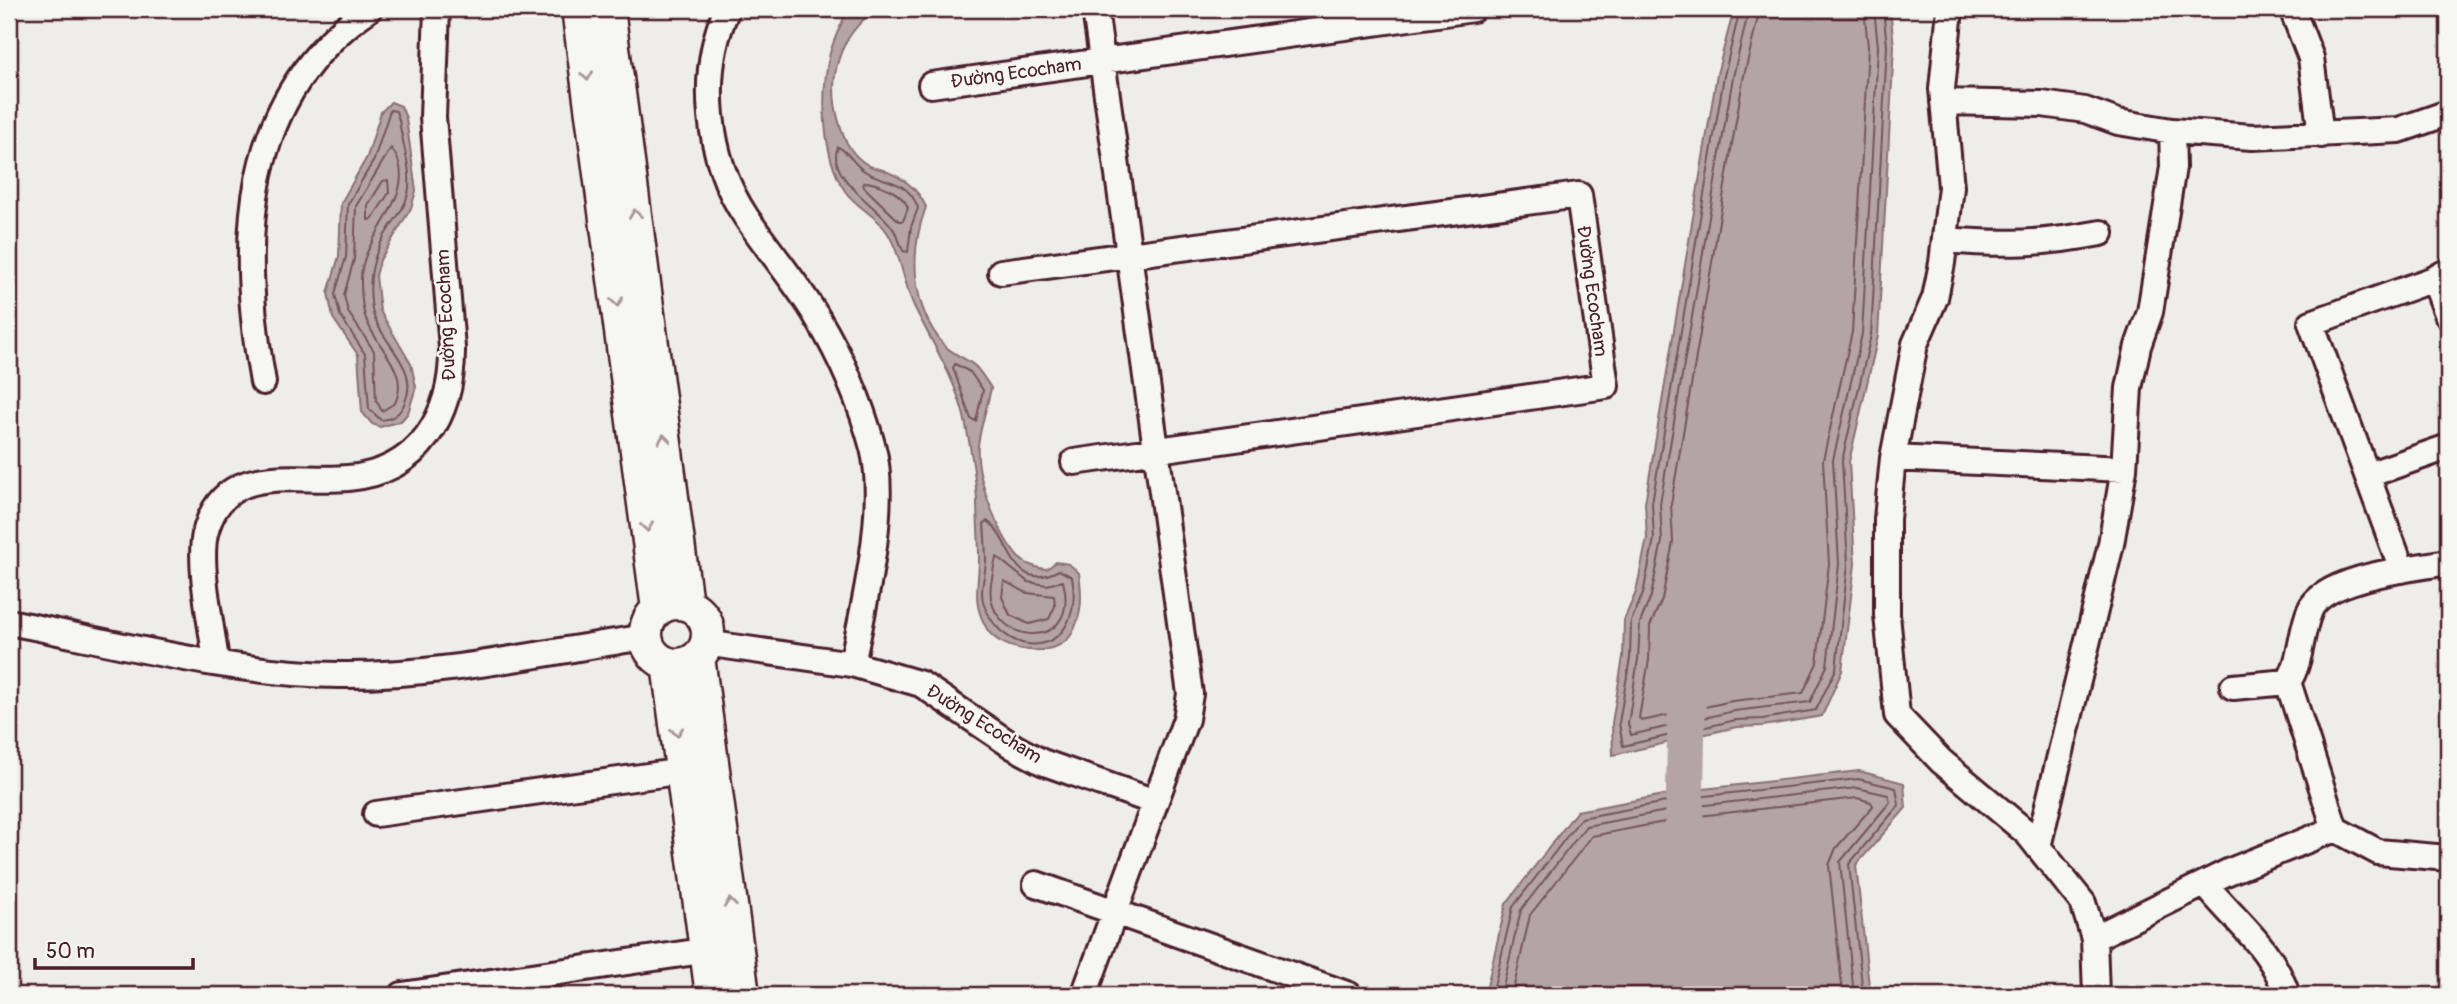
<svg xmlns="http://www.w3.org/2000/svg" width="2457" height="1004" font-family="Pangolin,sans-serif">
  <rect width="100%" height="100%" fill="#efedea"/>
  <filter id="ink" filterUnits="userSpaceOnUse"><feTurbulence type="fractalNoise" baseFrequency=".0143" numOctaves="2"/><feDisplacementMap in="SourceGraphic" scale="14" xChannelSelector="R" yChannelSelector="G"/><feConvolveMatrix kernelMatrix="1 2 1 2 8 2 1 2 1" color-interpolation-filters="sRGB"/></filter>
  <g filter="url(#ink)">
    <path fill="#b4a4a5" stroke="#8a6f74" stroke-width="2" d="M848,9h29c-38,26 -51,68 -38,113 4,16 13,34 29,43 4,3 10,3 15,5 20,8 34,17 43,37 -17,45 -15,100 18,138 8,9 22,13 31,21 6,6 11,15 16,22 -4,20 -11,39 -13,58 -3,30 20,88 40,111 8,8 18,11 29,12l9,-7 13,2 10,9c3,21 4,43 -8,62 -15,24 -70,18 -84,-6 -16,-28 -8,-41 -8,-71 0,-19 -2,-39 -2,-58 -2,-29 -7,-56 -13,-84 -10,-40 -32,-73 -50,-110 -11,-24 -13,-52 -27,-74 -11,-17 -31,-25 -42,-41 -23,-34 -25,-98 -15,-138 4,-15 12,-30 18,-44z
      M1734,9h156l4,37 -16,290 -29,126 6,102 -13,107 -20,45 -59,10 -26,1 -124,28 -1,-32 11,-66 1,-37 12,-28 11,-54 -2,-35 72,-429z
      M391,102l10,4 5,12 10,73 -5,17 -31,52 -4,16 4,35 31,53 5,23 -8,26 -7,8 -21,6 -8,-3 -10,-12 -4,-57 -25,-37 -5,-25 11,-37 2,-53 26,-46 14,-45z
      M1859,771l45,12 2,25 -50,57 14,130h-385l21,-91 71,-93 109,-20z"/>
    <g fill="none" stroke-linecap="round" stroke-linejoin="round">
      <path stroke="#74545c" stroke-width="2" d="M1740,9l-16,67 -72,427 2,36 -11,55 -12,27 -1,37 -11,65 4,23 113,-26 27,-1 53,-9 20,-41 12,-105 -6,-103 29,-126 16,-289 -4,-37
        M1749,9l-16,68 -73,427 2,37 -11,55 -11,27 -2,36 -10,65 3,11 103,-24 76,-9 17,-36 12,-102 -6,-104 29,-126 16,-287 -4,-38
        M1760,9l-17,71 -72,424 2,38 -11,57 -12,27 -1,34 -10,58 3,3 90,-20 71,-8 14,-30 12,-99 -6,-104 29,-128 16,-285 -4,-38
        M390,110l6,1 3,9c3,23 14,52 9,74 -3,13 -11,23 -18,33 -18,26 -23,52 -18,82 6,33 49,57 33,93 -4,11 -12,17 -24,18l-12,-11 -4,-55 -25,-39 -5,-21 11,-37 2,-53 26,-44z
        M838,147c10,4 16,17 25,23 20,14 44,7 55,38l-7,19 -3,25 -5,-1c-3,-8 -6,-18 -12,-25 -14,-20 -66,-50 -53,-79z
        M391,148c34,43 -30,86 -30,130 0,12 0,26 4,38 9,31 46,53 30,87l-13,8 -6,-11 -2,-49 -26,-39 -4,-17 10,-36 2,-53z
        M388,180l1,13 -17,26 -4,1v-15l15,-24z
        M867,182c15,3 36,11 41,26l-5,13h-4l-35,-34 -1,-4z
        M955,364l15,8 13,18 -7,31 -5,-2 -18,-51z
        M987,521c24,14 23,75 72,49l13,7c14,79 -65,89 -88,28 -5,-14 1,-28 2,-43 0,-12 -1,-25 -2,-38z
        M997,557l31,25 19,3 16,-4c20,78 -86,64 -71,-3 2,-7 1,-15 5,-21z
        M1004,581l23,12 27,3 1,10 -6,13 -20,5 -19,-9 -8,-18z
        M1492,995l21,-88 68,-89 106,-20 171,-19 38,9 3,17 -50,59 14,131
        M1501,995l20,-85 65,-84 102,-19 169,-19 31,7 2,7 -50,60 14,133
        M1512,995l18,-80 62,-79 98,-19 167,-19 14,4 2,4 -37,42 -7,17 14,130"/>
      <path stroke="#8a6f74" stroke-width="6" d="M1678,740l8,51"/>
      <path stroke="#b4a4a5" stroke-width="38" d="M1684,843l3,-157"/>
      <g stroke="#4a1f2b" stroke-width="30">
        <path id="minor" d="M727,9c-29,64 -20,150 19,208 23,34 50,65 71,100 24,40 44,86 56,131 15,58 -9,157 -21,216
          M1950,9l-8,80 9,98 -9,76 -7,35 -20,46 -22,114 -6,61v96l10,100 44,46 86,72 56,70 11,35 2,57
          M2292,9l19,49 10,77
          M931,85l542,-76
          M1943,102l99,2 43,6 33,12 54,9 80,6 147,-7 49,-17
          M1945,240c60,5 97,4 156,-7
          M1001,272l578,-77 27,191 -532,76
          M2434,279l14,37
          M263,382c-25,-139 -22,-284 106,-373
          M1893,458l231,11
          M2368,475l80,-28
          M2402,570l-91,-247 123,-44 14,-8
          M9,622c107,21 222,52 331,53 102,1 205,-23 306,-38
          M719,645l133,19 69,20 93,63 28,15 113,40
          M216,661c-4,-33 -18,-96 -11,-127 18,-74 88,-51 143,-56 72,-6 105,-64 104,-130l-19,-231 4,-108
          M2288,682l47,147
          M2233,687l55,-5c14,-21 12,-49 22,-72 14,-33 105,-42 138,-48
          M376,814l322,-45
          M2038,847l73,-303 13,-75 5,-81 9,-42 12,-34 23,-145 -1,-36
          M1036,884l313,111
          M2205,884c32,40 66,62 82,111
          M2094,938l134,-66 107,-43 43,23 70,6
          M402,995l321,-47
          M1084,995l102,-276 4,-25 -95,-685"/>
      </g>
      <g stroke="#4a1f2b" stroke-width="37">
        <path id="tertiary" d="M578,9l80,600
          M608,9l78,595
          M646 634a31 31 0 1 1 62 0a31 31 0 1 1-62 0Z
          M698,657l45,338
          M668,664l44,331"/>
      </g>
      <use href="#minor" stroke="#f6f6f2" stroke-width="24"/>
      <use href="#tertiary" stroke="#f6f6f2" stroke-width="32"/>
    </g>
    <defs><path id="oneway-chevron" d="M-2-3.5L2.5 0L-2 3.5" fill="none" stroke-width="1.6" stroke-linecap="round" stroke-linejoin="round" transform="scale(1.75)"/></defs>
    <g stroke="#a99598">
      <use href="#oneway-chevron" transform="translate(587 76) rotate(82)"/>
      <use href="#oneway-chevron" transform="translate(635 214) rotate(-97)"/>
      <use href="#oneway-chevron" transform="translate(617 302) rotate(82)"/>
      <use href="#oneway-chevron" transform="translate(664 439) rotate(-97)"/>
      <use href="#oneway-chevron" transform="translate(647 527) rotate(82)"/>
      <use href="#oneway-chevron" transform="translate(677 732) rotate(83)"/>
      <use href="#oneway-chevron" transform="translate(730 903) rotate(-97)"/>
    </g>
  </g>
  <g text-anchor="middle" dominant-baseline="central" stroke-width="5" stroke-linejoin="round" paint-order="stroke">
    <g font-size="19" fill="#4a1f2b" stroke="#f6f6f2">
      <text transform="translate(1016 73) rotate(-8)">Đường Ecocham</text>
      <text transform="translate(1592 291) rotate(82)">Đường Ecocham</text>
      <text transform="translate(446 315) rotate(-93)">Đường Ecocham</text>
      <text transform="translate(984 724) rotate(32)">Đường Ecocham</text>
    </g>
  </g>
  <rect width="2457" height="1004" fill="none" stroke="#f6f6f2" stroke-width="35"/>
  <rect x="18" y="18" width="2422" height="969" fill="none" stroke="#4a1f2b" stroke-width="2.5" filter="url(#ink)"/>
  <path d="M35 958v10h158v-10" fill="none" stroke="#4a1f2b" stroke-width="3.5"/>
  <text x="46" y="958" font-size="21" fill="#4a1f2b" stroke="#f6f6f2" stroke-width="5" paint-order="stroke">50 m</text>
</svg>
